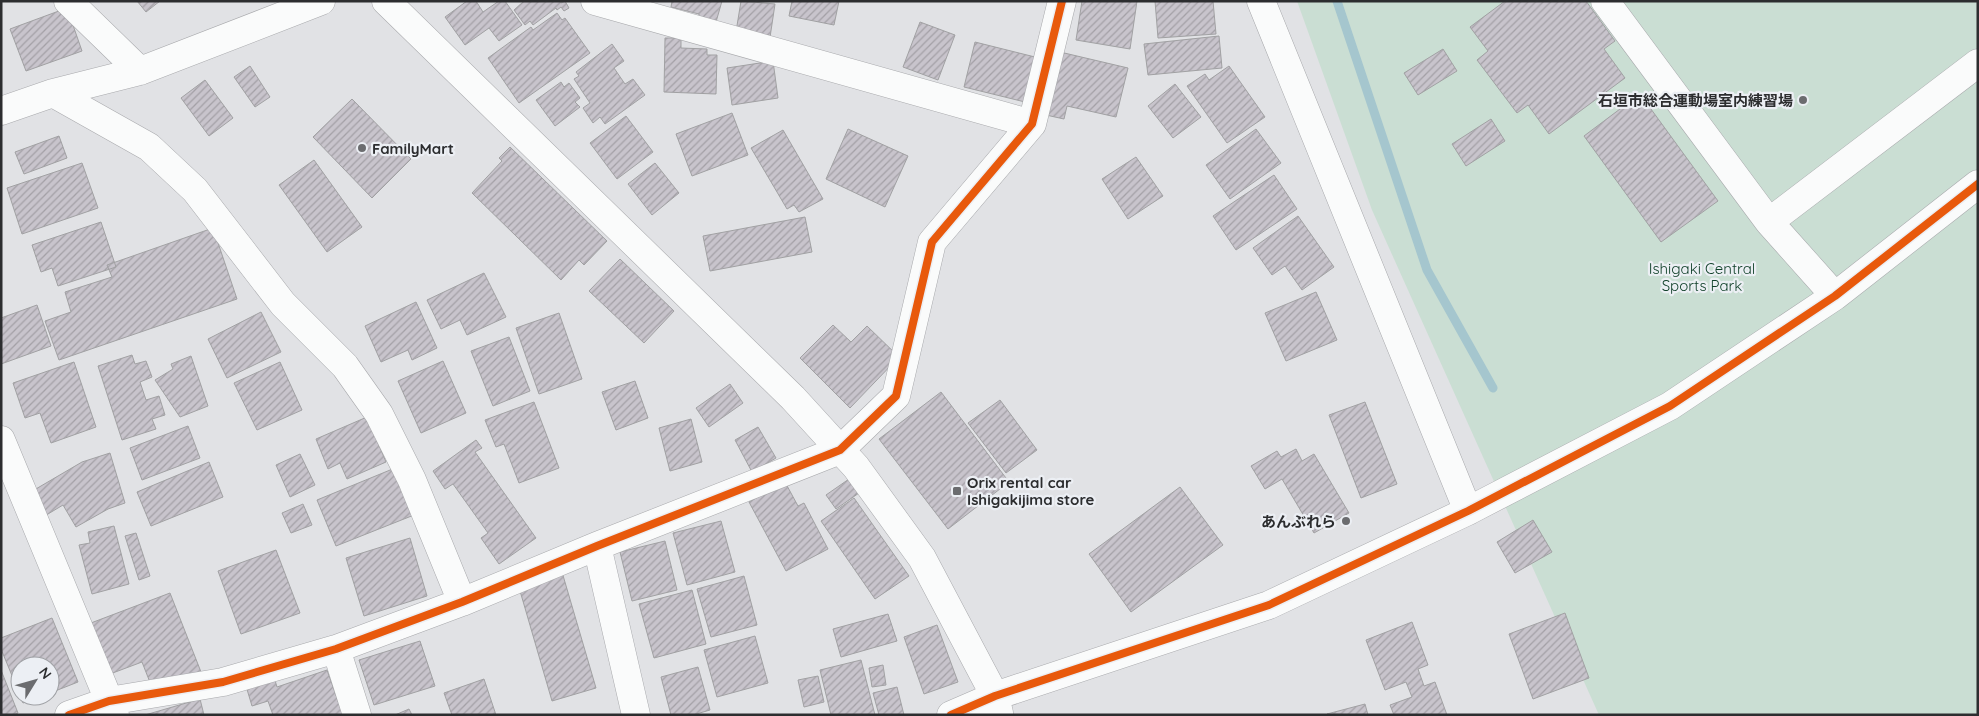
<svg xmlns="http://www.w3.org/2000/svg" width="1979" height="716" font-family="Quicksand,'Noto Sans JP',sans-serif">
  <defs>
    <pattern id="building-hatch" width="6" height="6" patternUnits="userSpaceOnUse" patternTransform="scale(1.25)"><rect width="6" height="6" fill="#c8c4cc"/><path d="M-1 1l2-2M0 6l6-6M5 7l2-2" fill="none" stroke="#a3a0a6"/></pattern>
  </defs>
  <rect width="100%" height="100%" fill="#e1e2e5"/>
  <path fill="#caded3" d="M1297,1h681v714h-379l-227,-505z"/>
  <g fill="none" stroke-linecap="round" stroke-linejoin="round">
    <path stroke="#a5c6ce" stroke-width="9" d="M1337,1l90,269 66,118"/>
  </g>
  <path fill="url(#building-hatch)" stroke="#a1a1a3" d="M137,1h23l-14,11z
    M467,1h9l7,11 16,-11h6l17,24 -23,16 -10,-13 -24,17 -20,-28z
    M524,1h36l1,2 4,-2 4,7 -5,3 -3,-4 -4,3 -1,-2 -23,17 -3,-4 -5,4 -11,-15z
    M672,1h50l-6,21 -17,-5v-3l-28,-7z
    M741,1l34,3 -6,40 -34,-6z
    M792,1h47l-5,24 -45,-9z
    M1082,1h55l-7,48 -54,-9z
    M1155,1h58l3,33 -58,4z
    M1505,1h81l29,40 -11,8 21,29 -76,56 -21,-29 -11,8 -40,-53 11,-9 -18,-24z
    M67,8l15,43 -56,20 -16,-42z
    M557,13l5,7 3,-2 25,35 -71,50 -31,-45 43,-31 2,3z
    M920,22l35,13 -17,45 -35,-13z
    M1219,36l3,32 -74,7 -4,-31z
    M665,38h16v10l26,1v6h10l-1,39 -52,-2z
    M975,42l60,15 -10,45 -61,-15z
    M612,44l12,17 -10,7 11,16 8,-5 12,16 -40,29 -5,-7 -7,6 -10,-15 7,-5 -16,-24 5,-3 -3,-4z
    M1443,49l14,22 -39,24 -14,-22z
    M1060,52l68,16 -12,49 -49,-11 -3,13 -18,-4z
    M773,61l5,37 -46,7 -5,-37z
    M250,66l20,31 -15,10 -21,-30z
    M1229,66l36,51 -38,26 -40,-57 18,-12 4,6z
    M205,80l28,38 -24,18 -28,-38z
    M561,82l3,5 5,-4 11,15 -5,4 5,5 -25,19 -19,-26z
    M1175,84l26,33 -28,21 -25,-32z
    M1640,94l78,107 -57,41 -77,-106z
    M352,99l59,60 -39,39 -59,-61z
    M732,113l16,42 -56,21 -16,-42z
    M626,116l27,36 -36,27 -27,-36z
    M1491,119l14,22 -39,25 -14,-22z
    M848,129l60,27 -23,51 -59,-28z
    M1256,129l25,34 -51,36 -24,-34z
    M783,130l40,69 -24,13 -5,-7 -7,4 -36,-61z
    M59,136l8,22 -43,16 -9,-22z
    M510,147l97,94 -23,24 -5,-5 -18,20 -89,-87 30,-32 -3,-3z
    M1136,157l27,39 -35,23 -26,-40z
    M314,160l48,67 -35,25 -48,-67z
    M82,163l16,45 -76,26 -15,-46z
    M655,163l24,30 -27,22 -24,-31z
    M1274,175l23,34 -61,41 -23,-34z
    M1298,216l36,51 -32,23 -17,-24 -13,9 -19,-27z
    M805,217l7,35 -102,19 -7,-35z
    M101,222l15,45 -58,19 -6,-18 -11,4 -9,-27z
    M213,228l24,71 -178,61 -14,-39 26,-9 -6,-20 47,-15 -5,-12z
    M620,259l54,52 -30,32 -55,-52z
    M484,273l22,44 -39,18 -7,-15 -19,9 -14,-29z
    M1316,292l21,48 -51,21 -21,-48z
    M416,302l21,46 -25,12 -4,-10 -27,12 -16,-36z
    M37,305l14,41 -50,18v-46z
    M261,312l20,40 -54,26 -19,-39z
    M559,313l23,66 -43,15 -23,-66z
    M833,325l18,17 16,-16 32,31 -49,51 -50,-50z
    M509,337l21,54 -37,15 -22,-55z
    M132,355l3,9 11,-3 6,16 -12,5 6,18 13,-4 6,19 -13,4 4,10 -34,11 -24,-74z
    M191,356l17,50 -28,11 -25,-37 18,-11 -2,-5z
    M443,361l23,52 -45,20 -23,-52z
    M74,362l22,65 -45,16 -11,-30 -15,5 -12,-35z
    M280,362l22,48 -45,20 -23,-47z
    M635,381l13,37 -32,12 -14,-38z
    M730,384l13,19 -34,24 -13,-19z
    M941,392l68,90 -61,47 -69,-90z
    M1000,400l37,50 -31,23 -38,-50z
    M534,402l25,66 -40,15 -15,-39 -8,3 -11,-27z
    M1365,402l32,82 -36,14 -32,-83z
    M367,417l19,45 -39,17 -7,-16 -12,6 -12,-30z
    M691,419l11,43 -32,9 -11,-43z
    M188,426l12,32 -58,22 -12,-32z
    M758,427l18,31 -24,14 -17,-32z
    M476,440l6,8 -7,4 61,86 -37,26 -18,-26 7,-5 -35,-49 -8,5 -12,-18z
    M1296,449l6,12 12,-7 35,59 -35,20 -32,-54 -17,10 -14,-23 26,-15 4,6z
    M110,453l15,50 -17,6 -32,18 -13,-22 -20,12 -14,-24 53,-31z
    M300,454l15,31 -25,12 -14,-32z
    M209,462l14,35 -72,29 -14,-34z
    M395,468l19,47 -78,31 -19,-46z
    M849,479l10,14 -23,16 -10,-14z
    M785,482l13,24 6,-3 24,46 -42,22 -37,-69z
    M1180,487l43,58 -92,67 -42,-58z
    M854,498l55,78 -34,23 -54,-78z
    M303,504l9,21 -21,8 -9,-20z
    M1533,520l19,32 -37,21 -18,-31z
    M721,521l14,51 -48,13 -14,-52z
    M114,526l15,58 -37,10 -13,-49 11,-2 -2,-11z
    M136,533l14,43 -11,4 -14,-44z
    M410,538l17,58 -63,20 -18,-58z
    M665,541l12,49 -45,11 -12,-49z
    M276,550l24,63 -59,21 -23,-63z
    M562,572l34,116 -44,13 -34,-117z
    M744,576l13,49 -46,12 -14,-48z
    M692,590l14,54 -52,14 -15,-54z
    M170,593l31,79 -48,18 -11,-28 -40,15 -19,-51z
    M1565,613l24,65 -56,21 -24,-65z
    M888,614l9,27 -56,16 -8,-28z
    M52,618l26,64 -28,11v-27h-30v29l-19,-46v-11z
    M1412,622l16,43 -10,4 6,17 11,-4 12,33h-53l-4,-10 22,-8 -6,-15 -21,8 -19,-50z
    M937,625l21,57 -34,12 -20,-57z
    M755,636l13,47 -51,14 -13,-47z
    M420,641l15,45 -61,19 -15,-45z
    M861,660l14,55h-44l-11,-45z
    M883,665l3,20 -14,2 -3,-19z
    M698,667l12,43 -17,5h-22l-10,-38z
    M1,670l17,43 -5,2h-12z
    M327,670l16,45h-70l-5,-14 -16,5 -6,-20 28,-9 3,10z
    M818,676l6,26 -20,5 -6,-27z
    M484,679l12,36h-44l-8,-22z
    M897,687l7,28h-25l-6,-22z
    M20,696h22l-19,7z
    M200,699l4,16h-59z
    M1365,704l3,11 -41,-1z
    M409,709l3,6h-17z"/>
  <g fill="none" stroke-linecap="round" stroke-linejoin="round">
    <g stroke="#a8a9ac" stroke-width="29">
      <path id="minor" d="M68,1l72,70
        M386,1l407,397 63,69 66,91 73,138 4,17
        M595,1l437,123
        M1261,1l207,510
        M1605,1l164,221 209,-159
        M53,93l96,54 46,43 88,114 62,62 34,48 33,66 50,122
        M1,111l52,-18 87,-22 181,-70
        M1769,222l66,74
        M1,440l114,275
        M597,546l39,169
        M336,649l21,66
        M69,715l40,-14 114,-19 113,-33 126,-47 135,-56 243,-96 56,-54 36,-154 100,-118 30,-123
        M951,715l44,-19 274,-91 199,-94 202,-105 165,-110 143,-112"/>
    </g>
    <use href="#minor" stroke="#fafbfb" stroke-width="28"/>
    <g stroke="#eceff4" stroke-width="11">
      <path id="cycleway" d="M69,715l40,-14 114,-19 113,-33 126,-47 135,-56 243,-96 56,-54 36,-154 100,-118 30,-123
        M951,715l44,-19 274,-91 199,-94 202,-105 165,-110 143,-112"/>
    </g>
    <use href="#cycleway" stroke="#e8590c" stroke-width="8"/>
  </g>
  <g fill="#6b6c6f" stroke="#eceff4" stroke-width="2">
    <circle cx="1803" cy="100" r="5"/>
    <circle cx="362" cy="148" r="5"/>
    <rect x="952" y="486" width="10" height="10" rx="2.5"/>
    <circle cx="1346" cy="521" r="5"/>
  </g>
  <g text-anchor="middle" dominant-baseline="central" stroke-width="4.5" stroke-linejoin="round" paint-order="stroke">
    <g font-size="15" font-weight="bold" fill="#2c2d2f" stroke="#eceff4" text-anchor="end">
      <text x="1793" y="100">石垣市総合運動場室内練習場</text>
      <text x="372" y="148" text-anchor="start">FamilyMart</text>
      <text x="967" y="482" text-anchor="start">Orix rental car<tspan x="967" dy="17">Ishigakijima store</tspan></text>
      <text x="1336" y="521">あんぶれら</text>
    </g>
    <g font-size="15" fill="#104029" stroke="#eceff4">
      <text x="1702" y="268">Ishigaki Central<tspan x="1702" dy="17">Sports Park</tspan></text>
    </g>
  </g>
  <rect width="1979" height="716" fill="none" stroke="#2c2d2f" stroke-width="5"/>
  <g transform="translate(35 681) rotate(53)"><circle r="24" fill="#eceff4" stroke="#9fa1a5"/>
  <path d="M0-4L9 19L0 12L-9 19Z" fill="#6b6c6f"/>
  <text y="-8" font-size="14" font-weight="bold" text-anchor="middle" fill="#2c2d2f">N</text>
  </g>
</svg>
